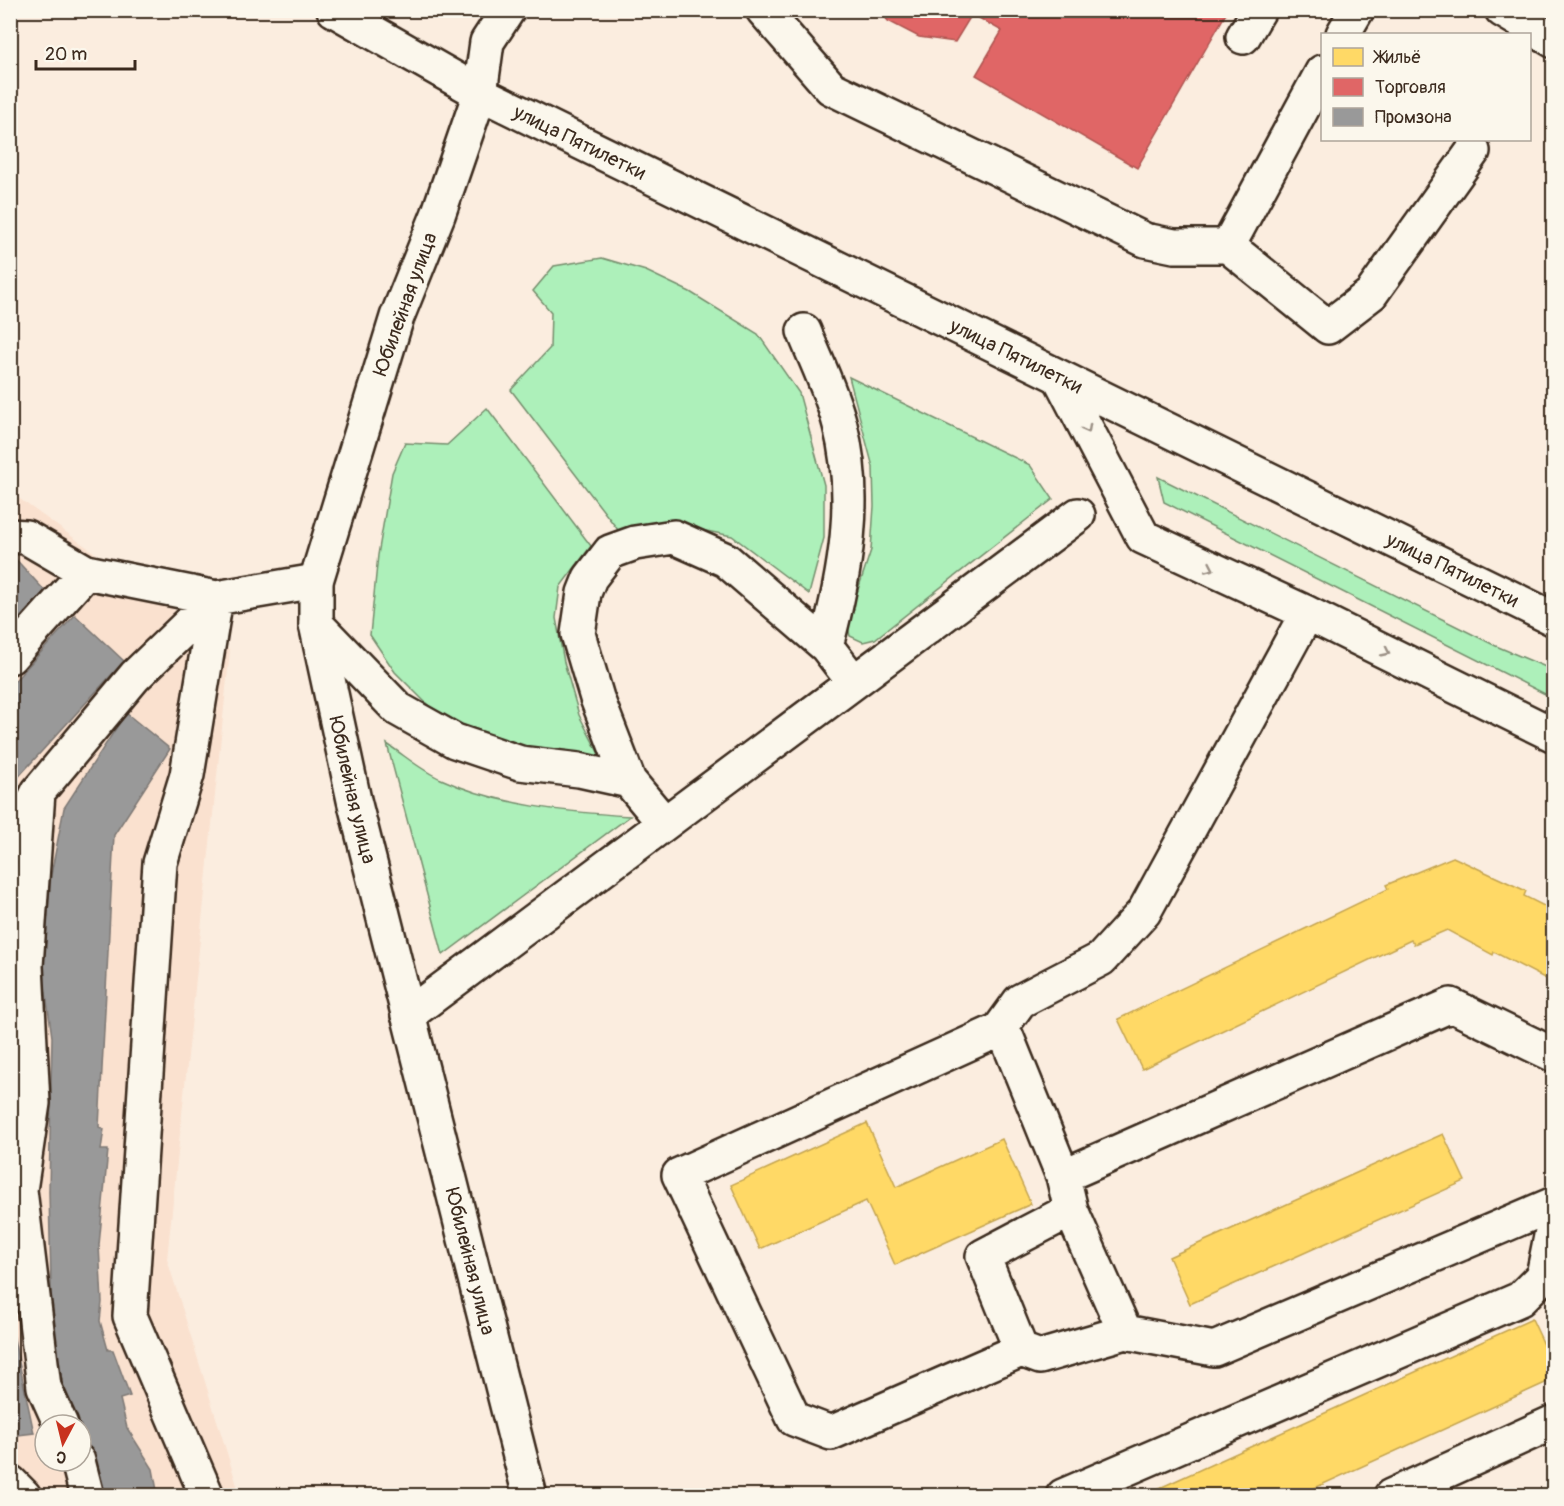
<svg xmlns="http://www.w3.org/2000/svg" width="1564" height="1506" font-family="Pangolin,sans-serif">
  <rect width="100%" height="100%" fill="#fbeddf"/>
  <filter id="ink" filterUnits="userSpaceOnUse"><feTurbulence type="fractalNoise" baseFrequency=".0167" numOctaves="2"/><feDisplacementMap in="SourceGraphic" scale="12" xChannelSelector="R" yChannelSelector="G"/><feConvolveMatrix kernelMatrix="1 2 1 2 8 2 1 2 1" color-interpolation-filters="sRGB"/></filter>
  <g filter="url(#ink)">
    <path fill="#fae1cf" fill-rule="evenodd" d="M10,492l220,158 -63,609 73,236h-229zM45,1425h36v36h-36z"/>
    <path fill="#adf0ba" stroke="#748d6c" stroke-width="1.5" d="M602,258l44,13 44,21 68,42 41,59 25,92v53l-15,56 -77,-58 -46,-9 -39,-1 -29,4 -107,-140 39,-42 1,-36 -18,-21 21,-25z
      M849,377l181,88 23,34 -178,140 -12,3 -13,-6 -3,-13 24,-73 3,-44 -1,-39z
      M487,408l104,138 -31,41 -4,31 8,44 15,53 23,45 -67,-5 -54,-16 -45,-26 -41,-41 -25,-37 8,-80 14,-82 13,-30 42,2z
      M1158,477l338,169 57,24v28l-389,-196z
      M387,744c17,11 35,27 54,35 58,27 126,33 189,37l-187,139z"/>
    <path fill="#ffd966" stroke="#c4a450" stroke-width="1.5" d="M1453,857l73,34 -2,5 30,15v72l-60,-31 -1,3 -46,-25 -33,14 -3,-4 -269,129 -24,-50 270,-130 -2,-4z
      M867,1123l29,64 106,-48 29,65 -136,61 -29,-64 -106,48 -29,-64z
      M1443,1134l22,47 -275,123 -21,-47z
      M1532,1319l22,47v13l-257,117h-155z"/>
    <path fill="#e06666" stroke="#ae5450" stroke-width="1.5" d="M879,10h349l-91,158 -161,-93 26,-44 -30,-17 -17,28 -36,-5 -31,-16z"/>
    <path fill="#999" stroke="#7d7874" stroke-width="1.5" d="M10,553l35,38 -35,37z
      M75,615l49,46 -114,125v-100z
      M126,713l44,36 -56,86 -15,292 5,2 -3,21h7l-9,95 3,57 -2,19 8,29h5l17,46 -10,3 7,29 26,41 5,27h-51l-26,-57v-14h-7l-5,-12 -17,-84 -3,-137 3,-155 -9,-65 8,-97 13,-67z
      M10,894l5,2 -5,15z
      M10,1085l2,11 -2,30z
      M10,1320l24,113 -24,3z"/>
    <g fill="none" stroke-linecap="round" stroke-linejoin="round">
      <g stroke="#3b2a1e" stroke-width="38">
        <path id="minor" d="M763,10l68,78 314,152 29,6h54l100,81 43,-33 102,-143
          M1502,10l52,31
          M1343,34l14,-24
          M1243,37l16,-27
          M480,93l7,-51 21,-32
          M1228,246l94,-174
          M804,331c12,30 28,62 36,94 19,73 5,149 -14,221
          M1060,378l83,159 164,76 247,122
          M10,536l16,1 60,35 130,26 -29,177 -27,88 -30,453 77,180
          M316,624l82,85 57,32 65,22 59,7 50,11
          M10,657l76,-85
          M38,792l-12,174 7,137 -13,87 24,197 17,38
          M664,823l-35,-42 -32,-83 -19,-64 6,-41 6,-15 20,-26 25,-9 39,-6 52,23 100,86 27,35
          M10,845l4,-2 24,-51 97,-116 81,-78 100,-17
          M408,1015l670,-500
          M1003,1028l60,148 8,34 -88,46 38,94 -190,83 -37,-14 -115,-244z
          M999,1030l21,-29 81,-42 43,-47 163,-299
          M1063,1176l388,-171 103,50
          M1071,1210l54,122 89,17 340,-145
          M1021,1350l19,7 85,-25
          M78,1461l9,35
          M10,1482l14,14
          M1063,1496l457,-197 23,-23 11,-55
          M1391,1496l163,-74"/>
      </g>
      <g stroke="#3b2a1e" stroke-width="38">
        <g id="major">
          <path id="s1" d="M334,10l146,83 1074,526"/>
          <path id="s2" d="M480,93l-42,122 -41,102 -81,264v43l38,176 176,696"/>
        </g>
      </g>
      <use href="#minor" stroke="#fbf7ec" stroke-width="33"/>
      <use href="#major" stroke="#fbf7ec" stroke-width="33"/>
    </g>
    <defs><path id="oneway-chevron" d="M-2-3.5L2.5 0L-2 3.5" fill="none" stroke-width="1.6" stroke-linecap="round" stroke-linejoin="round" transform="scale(1.5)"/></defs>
    <g stroke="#9b9085">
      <use href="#oneway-chevron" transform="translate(1087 429) rotate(62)"/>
      <use href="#oneway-chevron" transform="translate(1210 568) rotate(25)"/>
      <use href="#oneway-chevron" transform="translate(1386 652) rotate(26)"/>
    </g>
  </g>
  <g text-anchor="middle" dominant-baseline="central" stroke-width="6" stroke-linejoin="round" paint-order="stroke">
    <g font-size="20" fill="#3b2a1e" stroke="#fbf7ec">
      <text stroke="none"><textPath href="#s1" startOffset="279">улица Пятилетки</textPath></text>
      <text transform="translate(405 304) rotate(-70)">Юбилейная улица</text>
      <text stroke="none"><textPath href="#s1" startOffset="765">улица Пятилетки</textPath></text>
      <text stroke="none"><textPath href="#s1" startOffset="1251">улица Пятилетки</textPath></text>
      <text stroke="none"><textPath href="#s2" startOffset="728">Юбилейная улица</textPath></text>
      <text stroke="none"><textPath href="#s2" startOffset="1214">Юбилейная улица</textPath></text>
    </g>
  </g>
  <rect width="1564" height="1506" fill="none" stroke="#fbf7ec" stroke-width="36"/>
  <rect x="18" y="18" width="1528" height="1470" fill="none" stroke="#3b2a1e" stroke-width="2" filter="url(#ink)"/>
  <rect x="1321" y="33" width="210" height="108" fill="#fbf7ec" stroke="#aea59a" stroke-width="1.5"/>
  <rect x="1333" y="48" width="30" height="18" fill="#ffd966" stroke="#aea59a" stroke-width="1.5"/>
  <text x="1375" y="63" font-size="18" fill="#3b2a1e">Жильё</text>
  <rect x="1333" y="78" width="30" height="18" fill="#e06666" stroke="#aea59a" stroke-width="1.5"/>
  <text x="1375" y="93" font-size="18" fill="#3b2a1e">Торговля</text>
  <rect x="1333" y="108" width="30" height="18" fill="#999999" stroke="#aea59a" stroke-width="1.5"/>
  <text x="1375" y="123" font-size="18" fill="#3b2a1e">Промзона</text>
  <g transform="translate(63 1443) rotate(187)"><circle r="28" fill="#fbf7ec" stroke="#aea59a" stroke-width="1.5"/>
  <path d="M0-4.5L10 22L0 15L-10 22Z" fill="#c8321e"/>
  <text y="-9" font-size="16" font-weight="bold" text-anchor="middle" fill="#3b2a1e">С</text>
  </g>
  <path d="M36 60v9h99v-9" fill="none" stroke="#3b2a1e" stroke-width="3"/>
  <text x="45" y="60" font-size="18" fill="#3b2a1e" stroke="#fbf7ec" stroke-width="4.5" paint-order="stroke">20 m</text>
</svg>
